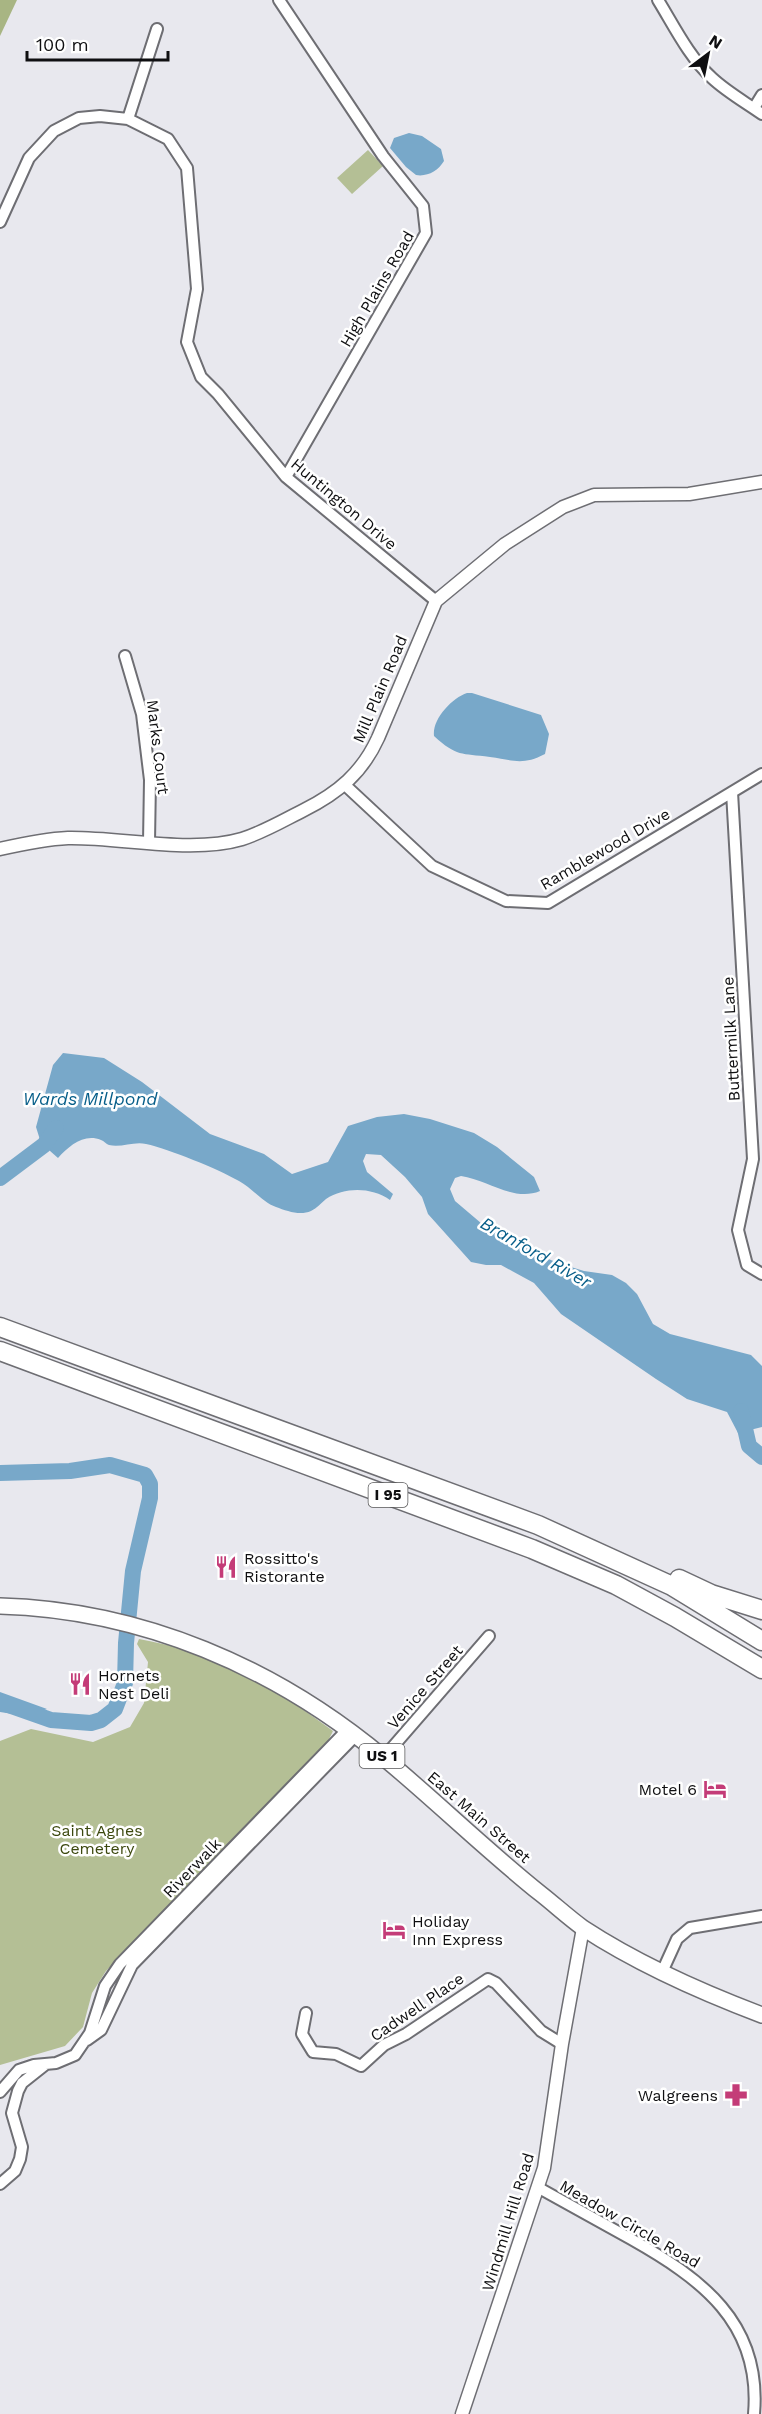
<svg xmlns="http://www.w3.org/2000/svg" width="762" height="2414" font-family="'Work Sans',sans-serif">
  <rect width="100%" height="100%" fill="#e8e8ee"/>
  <path fill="#b4bf95" d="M368,150l15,16 -31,28 -15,-16z
    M139,1639c15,3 30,6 45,10 53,16 105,49 149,82l-7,14 -220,226 -14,22 -9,34 -18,19 -65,19v-324l31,-12 62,13 37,-15 14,-24 4,-41 -11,-18z"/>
  <path fill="#a8b583" d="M0,0h17l-17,36z"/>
  <path fill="#78a8c9" d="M409,133l13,3 19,13 3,12c-6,10 -17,16 -28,14l-10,-8 -16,-19 4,-10z
    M467,693h5l69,22 8,19 -4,20c-23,12 -32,6 -55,3 -29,-4 -33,0 -56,-21 -2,-17 18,-38 33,-43z
    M63,1053l41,5 38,24 68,52 54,20 28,20 36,-12 20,-36 29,-9 27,-3 26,5 44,14 23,14 37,30 6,14c-26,11 -52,-11 -79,-15l-6,2 -5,11 5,12 33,28 17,6 34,20 19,8 26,8 28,4 14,8 11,11 16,30 17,10 81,21 11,11v61l-24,6 -11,-21 -40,-13 -31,-20 -95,-65 -27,-31 -33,-18h-15l-15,-3 -43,-48 -6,-17 -17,-20 -24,-22 -15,-1 -3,7 4,11 26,22 -3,6c-19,-13 -45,-13 -64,-1 -5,4 -9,9 -15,12 -11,5 -24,0 -35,-4 -13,-4 -24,-19 -37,-26 -21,-12 -70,-32 -93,-37 -12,-3 -25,4 -37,1 -3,-1 -5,-4 -8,-5 -17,-7 -32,6 -43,18l-17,-15 -5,-16 17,-62z
    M0,1692l47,17 -21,7 -26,-4z"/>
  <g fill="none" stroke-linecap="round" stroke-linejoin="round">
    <path stroke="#78a8c9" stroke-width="16" d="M0,1178l44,-33 12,-17
      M741,1411l8,35 13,11
      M0,1473l70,-2 40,-6 35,10 5,9v14l-17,73 -7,72 -1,40 -10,26 -14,11 -10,3 -40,-3 -51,-18"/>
    <g stroke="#6e6e73" stroke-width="14">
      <path id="minor" d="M279,0l104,156 40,50 3,27 -140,244
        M658,0c16,26 31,57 54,78 15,14 33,24 50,36
        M754,108l8,-13
        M128,119l29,-90
        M0,222l29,-64 25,-27 25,-13 21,-2 28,3 40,20 19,29 10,121 -10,53 14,35 17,17 68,83 150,124
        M125,656l17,58 8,66 -1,62
        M345,785l87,81 74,35 42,2 214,-129
        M732,792l21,367 -15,71 9,35 15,9
        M384,1757l105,-121
        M662,1972l15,-33 13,-11 72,-12
        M306,2013l-4,21 11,18 23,2 25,12 23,-21 22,-11 82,-55 8,4 45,48 21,13
        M87,2040l14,-10 31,-65 224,-230
        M0,2092l19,-22 15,-5 22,-2 19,-8 15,-22 15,-47 15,-22 228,-235
        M0,2184l15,-13 5,-12 2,-12 -10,-34 6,-22 4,-8 24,-19
        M539,2188c31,17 61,34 92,51 69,39 131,83 123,175"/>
    </g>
    <g stroke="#6e6e73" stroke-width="15">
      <path id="tertiary" d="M0,849c22,-5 45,-10 68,-11 53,-1 123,16 174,1 22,-7 42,-19 62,-29 34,-17 58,-37 74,-72l58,-137 69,-57 58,-37 31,-12 95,-1 73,-12
        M462,2414l82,-246 18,-124 21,-116"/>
    </g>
    <g stroke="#6e6e73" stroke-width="18">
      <path id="primary" d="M0,1606c142,4 275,61 384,152 53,44 103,93 157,136 14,11 28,24 42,34 55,36 118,64 179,87"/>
    </g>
    <g stroke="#6e6e73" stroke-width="21">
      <path id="motorway" d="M0,1327l538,198 134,61 90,55
        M0,1351l532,198 84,36 59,32 87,52
        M679,1579l32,15 51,16"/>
    </g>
    <use href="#minor" stroke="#fff" stroke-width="10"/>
    <use href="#tertiary" stroke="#fff" stroke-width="12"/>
    <use href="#primary" stroke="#fff" stroke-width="15"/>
    <use href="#motorway" stroke="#fff" stroke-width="18"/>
  </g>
  <defs>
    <g id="restaurant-bare" transform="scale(1.8)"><path d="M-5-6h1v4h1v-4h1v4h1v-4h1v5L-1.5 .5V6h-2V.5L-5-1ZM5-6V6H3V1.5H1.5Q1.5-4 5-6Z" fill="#c43c78" stroke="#fff" stroke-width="2.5" paint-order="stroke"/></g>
    <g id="hotel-bare" transform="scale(1.8)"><path d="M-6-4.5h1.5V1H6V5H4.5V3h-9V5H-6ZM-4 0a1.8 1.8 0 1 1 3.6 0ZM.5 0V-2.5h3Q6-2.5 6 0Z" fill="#c43c78" stroke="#fff" stroke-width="2.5" paint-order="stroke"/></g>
    <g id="pharmacy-bare" transform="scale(1.8)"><path d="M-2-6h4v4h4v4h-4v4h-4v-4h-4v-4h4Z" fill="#c43c78" stroke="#fff" stroke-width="2.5" paint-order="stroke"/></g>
  </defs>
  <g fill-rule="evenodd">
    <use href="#restaurant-bare" x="226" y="1567"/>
    <use href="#restaurant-bare" x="80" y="1684"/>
    <use href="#hotel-bare" x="715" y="1789"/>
    <use href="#hotel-bare" x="394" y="1930"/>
    <use href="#pharmacy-bare" x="736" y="2095"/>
  </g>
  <g text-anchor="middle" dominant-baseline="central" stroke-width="5" stroke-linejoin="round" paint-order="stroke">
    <g fill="#fff" stroke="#575758" stroke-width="1.5">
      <rect x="368.5" y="1483" width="39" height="24" rx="4.5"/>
      <rect x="359.5" y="1744" width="45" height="24" rx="4.5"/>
    </g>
    <g font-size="15" font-weight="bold" fill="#0f0f11">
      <text x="388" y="1495">I 95</text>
      <text x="382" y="1756">US 1</text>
    </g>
    <g font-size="16" fill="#0f0f11" stroke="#fff">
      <text transform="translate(377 289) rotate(-60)">High Plains Road</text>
      <text transform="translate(344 504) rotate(40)">Huntington Drive</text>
      <text transform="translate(380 689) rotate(-67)">Mill Plain Road</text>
      <text transform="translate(158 747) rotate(83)">Marks Court</text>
      <text transform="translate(605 849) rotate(-30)">Ramblewood Drive</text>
      <text transform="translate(731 1039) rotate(-93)">Buttermilk Lane</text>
      <text transform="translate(425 1687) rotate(-49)">Venice Street</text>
      <text transform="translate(479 1817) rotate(41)">East Main Street</text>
      <text transform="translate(192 1868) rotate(-46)">Riverwalk</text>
      <text transform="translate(417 2007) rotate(-34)">Cadwell Place</text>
      <text transform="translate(508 2222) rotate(-73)">Windmill Hill Road</text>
      <text transform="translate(630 2224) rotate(30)">Meadow Circle Road</text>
    </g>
    <g font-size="16" fill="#0f0f11" stroke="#fff" text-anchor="start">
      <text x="244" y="1558">Rossitto's<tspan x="244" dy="18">Ristorante</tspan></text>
      <text x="98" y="1675">Hornets<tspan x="98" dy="18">Nest Deli</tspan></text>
      <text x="697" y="1789" text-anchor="end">Motel 6</text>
      <text x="412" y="1921">Holiday<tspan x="412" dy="18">Inn Express</tspan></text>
      <text x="718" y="2095" text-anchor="end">Walgreens</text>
    </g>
    <g font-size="16" fill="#3c480e" stroke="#fff">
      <text x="97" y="1830">Saint Agnes<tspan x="97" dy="18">Cemetery</tspan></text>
    </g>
    <g font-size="18" font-style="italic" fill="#075e89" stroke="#fff">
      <text x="90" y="1098">Wards Millpond</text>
      <text transform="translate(536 1252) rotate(30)">Branford River</text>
    </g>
  </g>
  <g transform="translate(708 54) rotate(32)" stroke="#ffffff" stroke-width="4.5" paint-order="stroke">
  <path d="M0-4.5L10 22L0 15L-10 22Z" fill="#0f0f11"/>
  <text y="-9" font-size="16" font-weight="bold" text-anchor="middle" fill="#0f0f11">N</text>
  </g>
  <path d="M27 51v9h141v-9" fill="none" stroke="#0f0f11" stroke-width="3"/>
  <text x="36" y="51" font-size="18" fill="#0f0f11" stroke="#ffffff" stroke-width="4.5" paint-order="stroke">100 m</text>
</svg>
